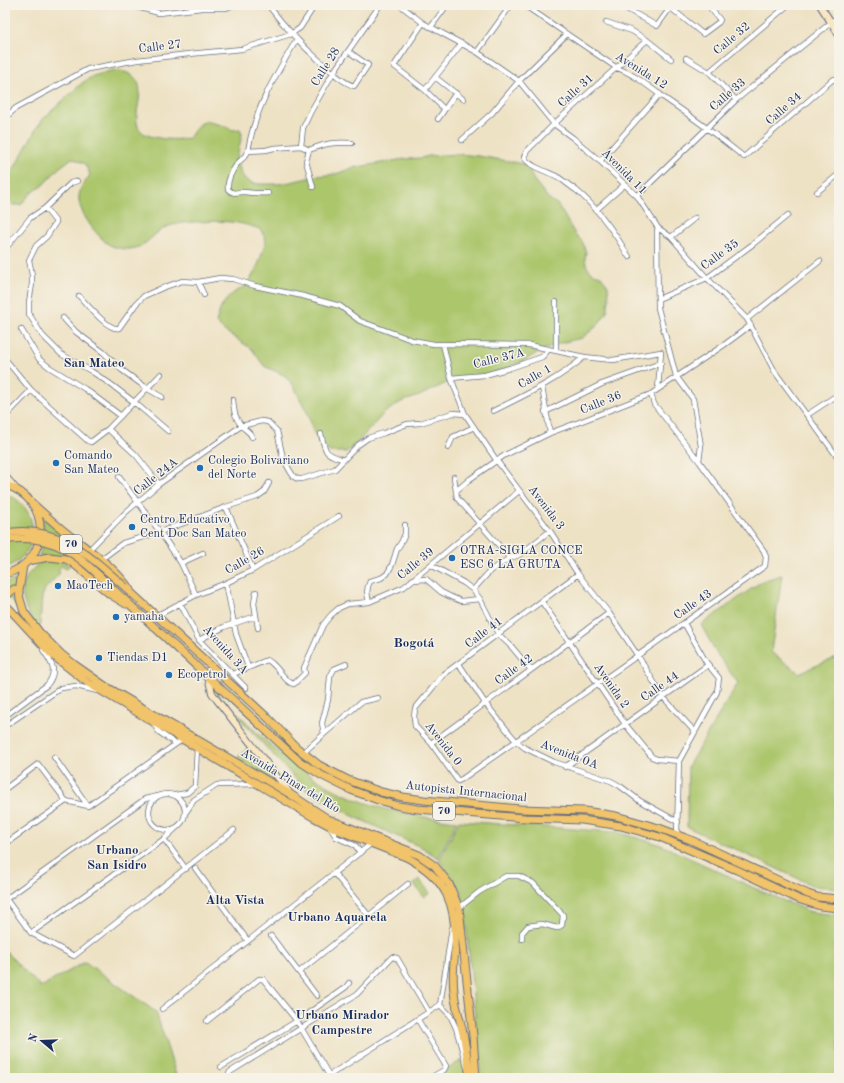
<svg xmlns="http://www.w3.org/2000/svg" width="844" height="1083" font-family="'Old Standard TT',serif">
  <rect width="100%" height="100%" fill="#f7f3e8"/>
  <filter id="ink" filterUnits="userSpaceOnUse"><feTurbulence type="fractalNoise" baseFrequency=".025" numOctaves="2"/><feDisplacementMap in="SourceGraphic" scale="8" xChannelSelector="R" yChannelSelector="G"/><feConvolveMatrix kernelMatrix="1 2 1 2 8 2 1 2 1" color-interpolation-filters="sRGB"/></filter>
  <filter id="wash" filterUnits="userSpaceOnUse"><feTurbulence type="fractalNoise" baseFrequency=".012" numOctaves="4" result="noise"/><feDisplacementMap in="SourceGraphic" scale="16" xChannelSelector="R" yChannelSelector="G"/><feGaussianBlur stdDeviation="0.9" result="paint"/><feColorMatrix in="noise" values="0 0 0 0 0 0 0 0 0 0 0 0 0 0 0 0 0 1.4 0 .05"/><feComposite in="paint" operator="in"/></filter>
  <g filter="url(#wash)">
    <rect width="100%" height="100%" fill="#eee2c5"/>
    <path fill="#acc66c" stroke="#647a65" d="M114,70c48,5 11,45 27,61 4,4 9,5 14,6 12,3 22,3 34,1l9,-13 8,-4 19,5 7,4 8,-1 2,5 -5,23 3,13 2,7 9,6 8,1h19l13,-2 25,-6 20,-2 16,-6 52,-9 17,-1 8,-2 29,-2 20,2 30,5 19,4 6,14 15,19 10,7 17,29 7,7 4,11 -1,7 2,8 7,7 7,2 7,10 1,14 -2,12 -10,14 -15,12 -22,5 -23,10 -15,9 -34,13 -35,5 -34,16 -18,6 -17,11 -27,30 -11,9h-16l-11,-9 -6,-13 -5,-16 -15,-29 -9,-10 -20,-9 -12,-17 -29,-19 -7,-7c3,-13 7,-23 19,-31 3,-2 8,-4 11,-7 11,-13 16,-30 20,-46l-6,-10c-25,-9 -39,-8 -66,-7 -10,1 -20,1 -29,6 -13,6 -20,21 -36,21 -7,0 -14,-1 -21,-5 -11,-8 -31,-33 -29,-48 1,-8 7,-15 11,-21l-5,-11 -13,-6 -13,10 -17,18 -12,8 -9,11h-8l-8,-8 1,-10 5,-13 26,-47 7,-9 38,-35 11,-7z
      M5,494c27,8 37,42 18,62 -5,6 -11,9 -18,12z
      M44,518l35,31 -7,10 -33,-3c4,-11 6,-24 3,-35z
      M48,560l16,2 6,3 -4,4 -4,-3 -4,4 2,3 -15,16 -3,8 -2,29 -2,1c-3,-4 -7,-8 -9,-13 -13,-21 -5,-46 19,-54z
      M782,575l-11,77 28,21 40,-17v232l-25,-2 -127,-59 1,-61 50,-83 -21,-29 -16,-29 61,-44z
      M17,579c-5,13 -3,23 6,35l-18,-20v-11z
      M216,692c27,26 53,55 84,76 49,36 97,47 157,53l-19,37 -15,-10 -68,-31 -46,-24 -45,-48z
      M249,747l30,37 -42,-26z
      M459,821l157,11 43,12 104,48 48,20 28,3v163h-358l-15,-155 -5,-33 -22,-30z
      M419,879l11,14 -6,4 -10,-13z
      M5,953h2l34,34 44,-25 71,50 21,66h-172z
      M462,1060l7,18h-35z"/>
  </g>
  <g filter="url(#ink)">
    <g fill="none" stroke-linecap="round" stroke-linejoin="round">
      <g stroke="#656e82" stroke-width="6">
        <path id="street" d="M130,5l29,8 43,-5h24l7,-3
          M268,5c16,21 33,40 53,57 10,9 21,20 33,24l14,-21 -20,-14
          M400,5l23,18 54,29 42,29 35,43 19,14 27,23 37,35 21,32 -1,3 1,77 18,68 17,23 8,47 -2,15
          M524,5l93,63c17,6 31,18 46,29 28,19 55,39 81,60l88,-77 7,-2
          M620,5l37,21 13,-18
          M667,5l36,29 16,-12 1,-2 -12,-15
          M606,22l26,9 15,9 24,19
          M423,23l-29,43 31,24 19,19
          M431,27l16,-22
          M477,52l34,-47
          M686,58l23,14 27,28
          M709,72l79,-67
          M435,77l28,22
          M425,90l37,-47
          M5,118l11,-10 72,-39 49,-9 52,-6 53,-5 49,-15 9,-6 15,-23
          M438,119l18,-26
          M462,140l30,-27 27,-32 48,-47
          M301,146l2,-18 8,-17 22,-38 47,-68
          M309,150l-3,11 7,26
          M248,151l18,-1 8,-2 27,-2 8,4c18,-7 24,-8 43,-7
          M600,161l60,-67
          M817,192l22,-18
          M268,193c-8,1 -15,0 -23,-1 -6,-1 -12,4 -17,-3 -1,-8 4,-18 9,-25 4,-5 9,-7 11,-13 7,-43 27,-75 49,-112
          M637,196l99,-96 103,-84
          M45,208l11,14 -9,14 -11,10 -7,14 3,15v9l-3,18v12l13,21 19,19 30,17 18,12 25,19 34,29
          M596,210l28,-25
          M658,228l13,9 36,41 40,41 28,53 64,87
          M671,237l24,-19
          M5,252l1,-4 24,-30 15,-10 26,-25 6,-2
          M629,257c-14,-24 -31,-49 -53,-67 -6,-4 -12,-9 -18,-13 -9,-5 -29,-10 -34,-20l3,-6 27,-27 93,-84
          M198,282l6,13
          M79,296c8,8 29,35 40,32l17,-24 8,-8 18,-8 20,-7 16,1 22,-4 13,1 22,7 48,10 37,10 20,15 52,19 22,4 95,1 55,12 29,3 48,-8 -3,37
          M658,299l49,-21 46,-34 35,-29
          M63,318l13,14 27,20 19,18 26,19 14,8
          M747,319l73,-58
          M21,329l18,30 10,8 36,22 36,27
          M443,344l8,34 14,36 32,47 53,70 28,43 31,39 29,43 25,41 32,35
          M556,350v-48
          M5,359l26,31 57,51 3,1 17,-13 53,-55
          M451,378l34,-3 25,-7 32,-11 7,-8
          M542,387l8,46
          M233,400c1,9 1,17 8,25 3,5 9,6 11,12
          M493,411c32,-16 65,-31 91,-54
          M545,412l57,-28 59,-21
          M807,415l29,-19
          M5,417l26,-27
          M108,429l28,26 23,29
          M321,434c5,21 4,19 23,26
          M448,448l5,-11 21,-10
          M119,477l41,55 21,31 15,32
          M454,477l3,21 53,60
          M456,491l14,-12 35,-24 45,-22 32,-12 69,-27 73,-49 27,-20
          M226,507l27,63
          M89,550l37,-38 33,-28 82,-58 21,-5 6,1 9,9 6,27 7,13 4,6 4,2h4l33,-10 23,-24 10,-7 16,-5 23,-9 13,-1 33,-10 12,1
          M100,560l23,-17 37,-11 66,-25 31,-10 7,-5 5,-9
          M181,563l22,-10
          M431,565l33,18 9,7 7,9 18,35 13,12 20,24
          M578,574l-135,101 -28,34 -1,8 1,9 16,17 27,38 4,-2 303,-213 1,-9 -2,-6 -65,-90 -45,-57 -3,-10
          M412,580l14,-1 15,13 10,5 10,4 19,-2
          M226,583l10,51 12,33
          M473,590l18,-20 19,-12 9,-3 31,-24
          M256,592l-2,11 4,25
          M369,602c-2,-8 -3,-13 1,-21l11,-3 6,-4 5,-9 5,-16 5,-8 3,-7v-9
          M542,602l83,122 27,33 5,2 22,2
          M180,603l19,37 47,48
          M156,616l40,-21 30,-12 27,-13 86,-54
          M199,640l25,-13 32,-11
          M459,664l26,39 31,38 9,7 29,14 57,19 9,5 20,15 38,21
          M233,674l34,-14c10,4 18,23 27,24l11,-11 -1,-5 19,-43 8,-10 8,-7 9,-4 21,-2 35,-15 115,-96
          M5,716l42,-31c11,-14 5,-22 -4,-35
          M153,723l6,9 17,12
          M5,726l56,-38 15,-2 22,5
          M324,734l-2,-11 6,-23 2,-23 4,-8 12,-5
          M431,743l178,-130
          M303,753l21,-19 13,-11 24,-21 17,-4
          M54,757l34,49
          M565,767l143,-102
          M5,789l33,-25 28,37 22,5 95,-67
          M149 812a18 18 0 1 1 36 0a18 18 0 1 1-36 0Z
          M175,795l12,-2 8,-7 2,-38
          M158,796l-13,3 -139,100 25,34 43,23 160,-126
          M186,812l8,-12 23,-15 40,-1
          M330,827l6,10 20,9 4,7
          M677,834l2,-73 38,-69 2,-14 -13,-16 -22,-39
          M164,839l22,30
          M5,844l61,-43
          M195,868l53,73
          M334,873l35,43
          M459,908l20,-16 27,-16h13l14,7 30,32 -1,10 -5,3 -15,-4 -14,2 -6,7v6
          M31,933l133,-94 13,-12
          M271,936l46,60
          M299,972l109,-88
          M440,1005l10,10 6,13 11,40
          M162,1009l210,-166
          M418,1020l28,46 -2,4 -14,8
          M207,1021l52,-42h4l34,42 33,56
          M221,1067l76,-46 49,-34 3,-4
          M227,1078l3,-6 127,-78 35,-37 5,1 32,54
          M325,1078l115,-73 12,-77"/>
      </g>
      <g stroke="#656e82" stroke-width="8">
        <path id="secondary" d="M820,5l19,30
          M5,476l11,13
          M208,677l4,16 5,7 72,92"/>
      </g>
      <g stroke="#656e82" stroke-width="9">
        <path id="primary" d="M5,485c47,13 47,77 0,89
          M32,503c12,11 24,22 37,32 21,16 46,32 61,55
          M28,561l21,-4 17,2 8,5 37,31 15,9
          M23,566l-4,25 1,8 4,13 16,21 21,21 14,11 30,21 185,108 38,25 91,36 16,11 14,18 10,24 14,128 3,42
          M111,587l188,174 22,14 30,15 27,10 21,6 19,3 107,9 57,2 39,6 39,11 77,33 61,29 22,7 19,2
          M125,587l144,132 27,28 23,18 29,15 33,12 22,5 21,3 96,9 65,2 31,5 43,12 32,12 117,54 9,3 22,2
          M5,597l9,-8 5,2
          M5,604l46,50 37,29 225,134 25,13 68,27c41,21 51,48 49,92 -1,14 -3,28 -1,42 1,14 6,28 9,42 3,15 5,30 7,45"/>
      </g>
      <use href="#street" stroke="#fff" stroke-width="4.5"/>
      <use href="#secondary" stroke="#f9e7c3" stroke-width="6"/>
      <use href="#primary" stroke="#f1c36a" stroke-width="7"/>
      <g stroke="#656e82" stroke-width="9" stroke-linecap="butt">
        <path id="primary-bridge" d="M5,533c52,-9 84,22 120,54
          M5,540c49,-8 74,16 106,47"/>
      </g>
      <use href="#primary-bridge" stroke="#f1c36a" stroke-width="7"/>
    </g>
  </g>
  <g fill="#1f6fb2" stroke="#f7f3e8" stroke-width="1.5">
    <circle cx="56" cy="463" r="4"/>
    <circle cx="200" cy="468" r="4"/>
    <circle cx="132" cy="527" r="4"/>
    <circle cx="452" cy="558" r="4"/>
    <circle cx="58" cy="586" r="4"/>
    <circle cx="116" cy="617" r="4"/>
    <circle cx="99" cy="658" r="4"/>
    <circle cx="169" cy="675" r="4"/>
  </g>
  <g text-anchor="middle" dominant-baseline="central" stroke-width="3" stroke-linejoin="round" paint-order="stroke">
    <g fill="#f7f3e8" stroke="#5d6a87" stroke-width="1">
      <rect x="60" y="535" width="22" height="18" rx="3"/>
      <rect x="433" y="802" width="22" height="18" rx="3"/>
    </g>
    <g font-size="11" font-weight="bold" fill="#1b2f5e">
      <text x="71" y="544">70</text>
      <text x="444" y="811">70</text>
    </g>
    <g font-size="12" fill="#1b2f5e" stroke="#f7f3e8">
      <text transform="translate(732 39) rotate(-40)">Calle 32</text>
      <text transform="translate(160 47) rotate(-7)">Calle 27</text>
      <text transform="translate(326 67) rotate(-58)">Calle 28</text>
      <text transform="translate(641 71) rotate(32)">Avenida 12</text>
      <text transform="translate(576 91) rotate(-42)">Calle 31</text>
      <text transform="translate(728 95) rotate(-41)">Calle 33</text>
      <text transform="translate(784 109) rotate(-41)">Calle 34</text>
      <text transform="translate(624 172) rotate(45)">Avenida 11</text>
      <text transform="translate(720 255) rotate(-36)">Calle 35</text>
      <text transform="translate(499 359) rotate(-14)">Calle 37A</text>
      <text transform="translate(535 377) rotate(-30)">Calle 1</text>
      <text transform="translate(601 403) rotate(-22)">Calle 36</text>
      <text transform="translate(156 477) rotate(-38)">Calle 24A</text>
      <text transform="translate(546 508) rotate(53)">Avenida 3</text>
      <text transform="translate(245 561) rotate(-30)">Calle 26</text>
      <text transform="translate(416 564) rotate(-39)">Calle 39</text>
      <text transform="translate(693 605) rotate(-35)">Calle 43</text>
      <text transform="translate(484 633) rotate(-37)">Calle 41</text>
      <text transform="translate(225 650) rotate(48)">Avenida 3A</text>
      <text transform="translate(514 670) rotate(-36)">Calle 42</text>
      <text transform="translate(611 686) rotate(55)">Avenida 2</text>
      <text transform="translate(660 687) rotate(-35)">Calle 44</text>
      <text transform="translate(443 744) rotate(52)">Avenida 0</text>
      <text transform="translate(569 755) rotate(21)">Avenida 0A</text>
      <text transform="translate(290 781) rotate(31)">Avenida Pinar del Río</text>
      <text transform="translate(466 792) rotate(6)">Autopista Internacional</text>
    </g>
    <g font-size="12" fill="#1b2f5e" stroke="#f7f3e8" text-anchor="start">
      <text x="64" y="456">Comando<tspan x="64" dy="14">San Mateo</tspan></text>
      <text x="208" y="461">Colegio Bolivariano<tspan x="208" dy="14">del Norte</tspan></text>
      <text x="140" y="520">Centro Educativo<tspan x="140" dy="14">Cent Doc San Mateo</tspan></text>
      <text x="460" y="551">OTRA-SIGLA CONCE<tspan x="460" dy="14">ESC 6 LA GRUTA</tspan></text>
      <text x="66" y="586">MaoTech</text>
      <text x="124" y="617">yamaha</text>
      <text x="107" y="658">Tiendas D1</text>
      <text x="177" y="675">Ecopetrol</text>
    </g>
    <g font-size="13" font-weight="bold" fill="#1b2f5e" stroke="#f7f3e8">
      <text x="94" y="363">San Mateo</text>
      <text x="414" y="643">Bogotá</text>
      <text x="117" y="850">Urbano<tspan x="117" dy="15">San Isidro</tspan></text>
      <text x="235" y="900">Alta Vista</text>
      <text x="337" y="917">Urbano Aquarela</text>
      <text x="342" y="1015">Urbano Mirador<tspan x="342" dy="15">Campestre</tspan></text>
    </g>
  </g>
  <rect width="844" height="1083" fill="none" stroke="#f7f3e8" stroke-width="20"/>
  <g transform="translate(42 1041) rotate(289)" stroke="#f7f3e8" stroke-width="3" paint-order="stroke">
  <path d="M0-3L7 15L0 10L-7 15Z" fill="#1b2f5e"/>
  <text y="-6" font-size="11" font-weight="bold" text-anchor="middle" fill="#1b2f5e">N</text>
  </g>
</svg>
